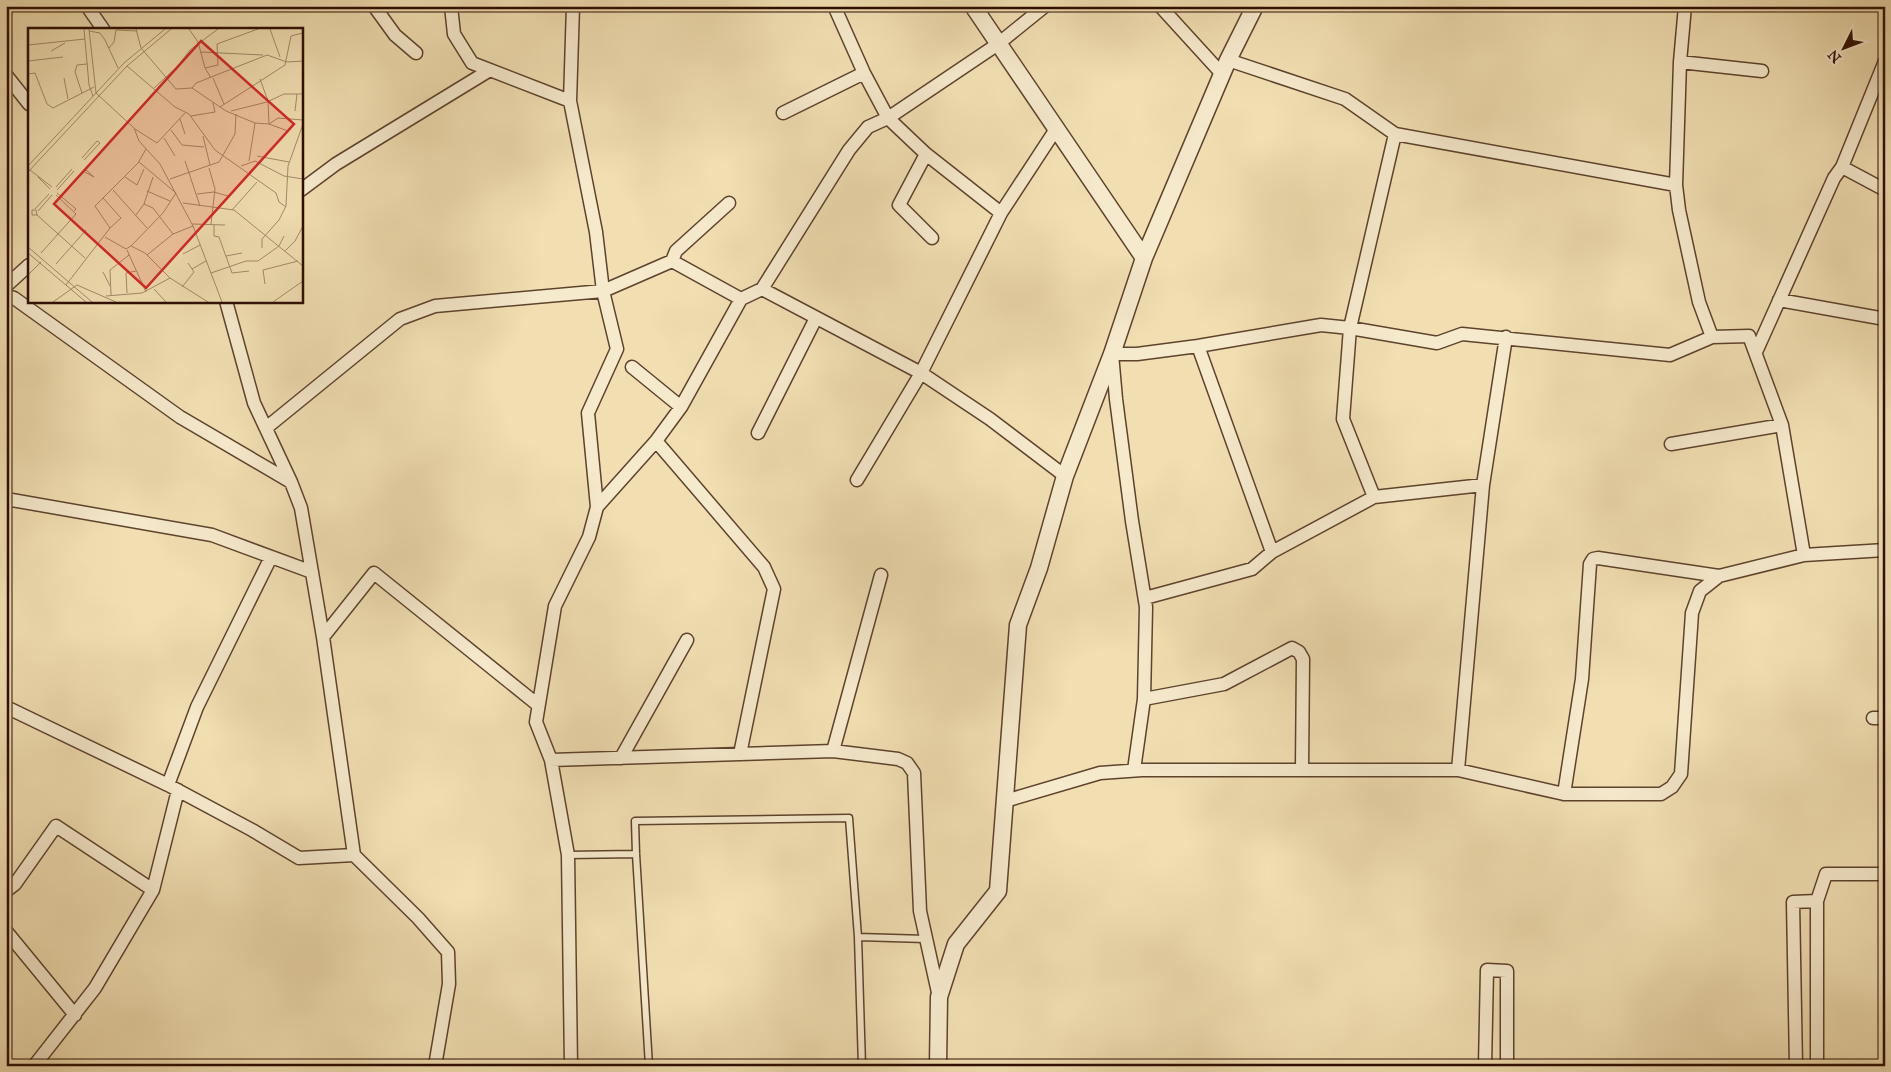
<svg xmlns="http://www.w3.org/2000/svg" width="1891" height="1072" font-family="'IM FELL Great Primer',serif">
  <rect width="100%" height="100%" fill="#f1dfb2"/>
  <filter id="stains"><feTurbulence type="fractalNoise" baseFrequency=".004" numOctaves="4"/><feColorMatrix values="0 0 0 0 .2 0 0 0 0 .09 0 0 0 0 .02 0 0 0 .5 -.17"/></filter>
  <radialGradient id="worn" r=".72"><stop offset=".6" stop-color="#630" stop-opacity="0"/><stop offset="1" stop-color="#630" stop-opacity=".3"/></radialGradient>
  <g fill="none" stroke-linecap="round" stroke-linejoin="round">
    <g stroke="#5e422d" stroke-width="9">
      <path id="service" d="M568,855l68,-1
        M858,937l68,2
        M649,1066l-13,-212 -1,-33 214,-3 9,119 4,129"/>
    </g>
    <g stroke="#5e422d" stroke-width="15">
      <path id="minor" d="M87,6l16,23
        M374,6l21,29 21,18
        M451,6l3,28 18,29 98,38
        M1160,6l62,68
        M1685,6l-5,56 -4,123 3,25 20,92 13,35 37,-1 33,89 22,130
        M835,8l29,65 24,45 38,36 75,59
        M1228,60l117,39 50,35 281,51
        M1680,62l82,9
        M6,75l23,29
        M783,113l81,-40
        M926,154l-27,51 33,33
        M1842,167l43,23
        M301,190l35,-26 154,-94
        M672,261l4,-10 53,-48
        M6,286l23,-21
        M762,289l87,-139 19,-23 20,-9 110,-74 47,-38
        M6,295l8,3 166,119 111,65
        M1779,300l106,19
        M226,301l28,102 37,79 10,26 22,129 31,218
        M1198,346l74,206
        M1756,352l78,-174 8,-11 43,-106
        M632,367l49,40
        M266,428l134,-109 35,-13 168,-15 69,-30 69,38 21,-10 159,84 69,46 75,57
        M758,433l58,-115
        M656,441l108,126 10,22 -34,165
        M1671,444l111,-19
        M857,480l64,-107 80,-160 55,-84
        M1374,497l-31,-78 7,-91 45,-194
        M6,499l206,36 100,37
        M597,507l59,-66 25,-34 60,-108
        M1145,598l107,-29 20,-17 102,-55 109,-12
        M323,637l51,-64 164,132
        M1144,699l80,-15 68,-36 7,4 4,7 -1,111
        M6,707l162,78 84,45 47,28 55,-3 64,63 30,34 1,32 -14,82
        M1873,718h12
        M833,751l48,-176
        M621,758l66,-118
        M551,760l282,-9 65,8 9,4 7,10 6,138 19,86
        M1134,770l10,-71 2,-92 -14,-86 -16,-122 -4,-45h25l61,-8 123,-21 29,3 87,15 25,-9 208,21 42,-18
        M1458,770l25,-285 23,-148
        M168,785l29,-78 74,-150
        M1564,794l18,-115 8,-115 3,-5 5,-1 121,18
        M1005,801l95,-28 42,-3h316l106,24h97l11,-7 9,-13 11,-161 8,-22 19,-15 85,-21 81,-5
        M6,891l9,-7 41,-58 97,64
        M6,931l69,84
        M34,1066l61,-78 58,-98 25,-100
        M571,1066l-3,-211 -17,-95 -15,-38 19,-116 34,-69 8,-30 -9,-94 29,-64 -14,-58 -7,-59 -26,-131 3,-95
        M1485,1066l2,-96 20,1v95
        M1796,1066l-3,-164 24,-1
        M1817,1066v-165l9,-27h59"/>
    </g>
    <g stroke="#5e422d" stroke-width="19">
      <path id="tertiary" d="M973,6l171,252
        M938,1066l1,-69 17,-53 42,-53 20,-266 21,-57 26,-92 47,-122 32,-96 84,-198 27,-54"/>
    </g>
    <use href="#service" stroke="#f6eacd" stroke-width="6"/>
    <use href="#minor" stroke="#f6eacd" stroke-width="12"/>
    <use href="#tertiary" stroke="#f6eacd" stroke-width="16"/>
  </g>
  <g transform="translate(28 28)">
    <rect width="275" height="275" fill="#f1dfb2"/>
    <path fill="none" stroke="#a38b6b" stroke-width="1" d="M56,1l5,56 4,11M61,1l7,64 38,35 5,13 21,23 33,62 29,76M108,1l5,19 35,41 16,-1 4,-5 71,-28 20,7 16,-1M161,1l9,13 7,26 6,10M242,1l10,28M61,3l11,2 5,7 13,28M0,17l57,-6M81,20l5,-6 2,-12 21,1M23,23l14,-8M172,24l63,3M0,33l35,-4M99,38l48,41 14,7 26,36 61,43 3,9 7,5M177,40l13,-3 -1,-21 41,-15M0,46l7,-1 12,31 6,4 41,-21M36,50l4,21M185,50l11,26M232,51l8,22 1,23 19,7M126,60l23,-21 13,-17 28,-21M164,60l34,23 29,12 14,1 9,-6 25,2M54,65l-7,-21 2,-7 10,-1M192,79l65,-42 6,-29 12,-3M203,83l36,-9 17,-8h19M267,83l2,-17M163,88l24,-4 -2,-9M152,91l5,15M107,101l22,14 28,-30M143,102l11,15 22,2M175,108l7,29M136,110l11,18M229,128l32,6M54,130l15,-17 3,2 -16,17M157,133l15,45M221,133l6,-38M0,138l96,-103 41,-34M213,138l14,-5 29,15 19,3M181,140l6,21 -4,35M2,142l22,17M55,143l11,6 -9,-8M0,144l99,-106 44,-37M10,149l12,12M97,149l12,8 7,-16M142,151l49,-17 16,-28 1,-20M28,159l16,-18M29,162l17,-19M85,162l34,38M119,163l23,10M29,165l19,16 -2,2M169,166l17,-2 14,4M75,170l18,20 -11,10M155,175l51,7 69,56M116,176l9,4 20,26M7,181l14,-15M204,182l25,-28M10,183l14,-16M9,187l-1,-5h-4v5h5l48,43M108,187l8,-11 9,-27M164,196l33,1M186,197v11l5,1 13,36 17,-2M77,209l21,12 5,-3 14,7 25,25 38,24M103,218l32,-33 13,-20 -37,-31M0,219l64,55M234,220v-9l17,-19 7,-14 2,-40 15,-42M99,222l19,42M257,223l10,-10 8,-15M0,225l58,49M13,225l35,-39 -20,-19M155,226l17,-9M119,227l26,-21 20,-8M198,228l16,-3M28,236l30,-34M164,241l14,-8M75,244l7,14M183,245l35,-12h12l21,-15 5,-10M0,247l13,-13M237,256l-2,-14 35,-9M38,257l44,-57 -15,-22 43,-43 8,-14M154,259l12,-15 -6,-9M126,261l12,13M99,265l-1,-20 10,-2M83,267l-1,-25 19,-15M78,268l36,-3 28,-15M25,274l24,-17 39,17M245,274l30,-21"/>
    <path fill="#d62828" fill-opacity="0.15" stroke="#d62828" stroke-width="2.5" d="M173,13l93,83 -148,164 -92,-84z"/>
    <rect width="275" height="275" fill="none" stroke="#2d0d01" stroke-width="2.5"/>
  </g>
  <rect width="1891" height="1072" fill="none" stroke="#f1dfb2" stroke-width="25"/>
  <rect x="8" y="8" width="1876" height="1057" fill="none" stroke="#2d0d01" stroke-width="2.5"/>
  <rect x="12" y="12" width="1866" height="1047" fill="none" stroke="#2d0d01"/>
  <g transform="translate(1844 48) rotate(228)" stroke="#f6eacd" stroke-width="4" paint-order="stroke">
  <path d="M0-4L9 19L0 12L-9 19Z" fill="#2d0d01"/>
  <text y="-8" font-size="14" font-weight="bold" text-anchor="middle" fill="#2d0d01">N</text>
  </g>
  <rect width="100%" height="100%" filter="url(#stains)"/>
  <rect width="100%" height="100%" fill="url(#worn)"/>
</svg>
